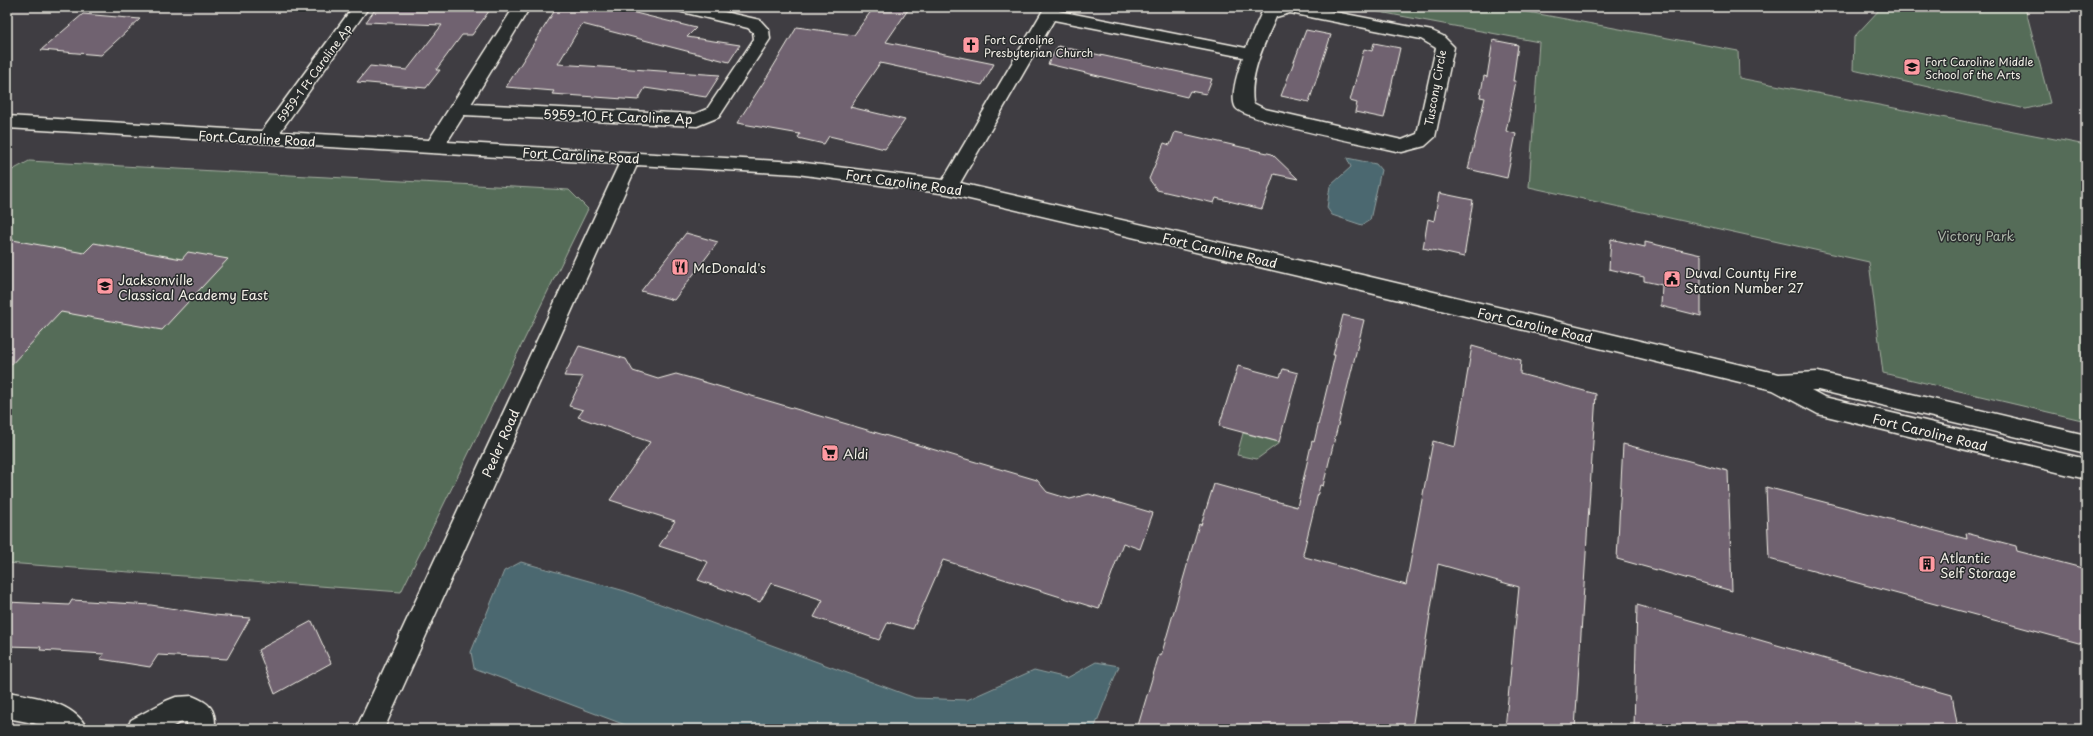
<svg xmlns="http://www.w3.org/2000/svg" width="2093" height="736" font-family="'Playpen Sans',sans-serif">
  <rect width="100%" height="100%" fill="#3f3d42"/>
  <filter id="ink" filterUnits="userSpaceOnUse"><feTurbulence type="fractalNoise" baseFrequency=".025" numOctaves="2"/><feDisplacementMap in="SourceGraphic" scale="8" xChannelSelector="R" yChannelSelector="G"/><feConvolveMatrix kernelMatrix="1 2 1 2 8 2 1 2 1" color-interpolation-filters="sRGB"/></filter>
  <g filter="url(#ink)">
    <path fill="#556c59" stroke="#a4aea0" d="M1353,7h114l10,2 1,-2h23l237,44 1,27 347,67v276l-203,-48 -14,-111 -340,-75 10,-145z
      M1885,7h140l25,96 -24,6 -173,-39 1,-33 27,-29z
      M29,161l540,29 19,19 -187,383 -394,-29v-390z
      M1243,433l36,9v1l-22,16 -20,-4z"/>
    <path fill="#4b686f" stroke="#8f9f9f" d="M1347,158l29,6 5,6 -11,50 -8,5 -30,-10 -5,-7 3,-22 21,-19z
      M521,562l104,29 290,107 52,2 67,-30 33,8 29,-16 23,4 -25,63h-458l-162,-61 -3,-16 33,-81z"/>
    <path fill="#6f626f" stroke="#f4f1e8" d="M377,7h115l-20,28h-10l-26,35h4l-14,18 -69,-6 13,-16 37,4 35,-45 -76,-3z
      M557,7h54l85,21 -9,9 53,8 -11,17 -147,-38 -24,40 162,11 -14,22 -61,-9 -7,12 -86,-6 2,-3 -48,-4z
      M874,7h36l-24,35 108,22 -12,21 -102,-22 -30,44 55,13 -20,29 -56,-13 -5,8 -26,-6 2,-4 -63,-11 30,-46 30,-50 57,8z
      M83,14l57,5 -39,36 -60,-5z
      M1306,30l25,5 -22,67 -28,-6z
      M1493,40l25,5 -5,36h3l-10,50 10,3 -9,44 -39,-9 17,-71 -5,-1 4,-21 3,1z
      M1374,43l26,5 -16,70 -29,-6 2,-9 -7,-2 14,-52 8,2z
      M1058,46l154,33 -6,15 -16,-3 -3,6 -139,-33z
      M1175,132l97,22 26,25 -24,-5 -12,35 -46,-11 -2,5 -57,-13 -8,-11 15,-36 6,2z
      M1439,193l34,7 -9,57 -41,-9 5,-29 6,2z
      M686,233l32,9 -44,58 -33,-9z
      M7,239l77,14 10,-10 88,16 6,-7 40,7 -66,71 -101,-18 -54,57z
      M1611,239l34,8v-5l56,13v61l-40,-10 1,-21 -18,-4v-4l-35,-8z
      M1343,315l21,5 -41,166 -3,-1 -17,69 2,3 101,28 27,-144 22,6 17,-101 49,14 -1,14 76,20 -21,335h-70l14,-142 -81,-23 -26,165h-275l22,-74 2,1 38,-132 2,1 13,-41 83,23 15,-66 2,1 21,-87h-2z
      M579,346l47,13 7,12 25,8 18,-5 18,5 343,101 10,12 23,7 19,-5 64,19 -13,36 -17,-6 -24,66 -156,-49 -30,69 -25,-7 -9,18 -65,-23 9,-17 -52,-17 -11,19 -62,-22 10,-18 -49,-16 16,-25 -65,-21 40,-58 -72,-25 5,-7 -14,-4 14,-29 -19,-1z
      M1238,366l42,11 3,-8 15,4 -19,69 -60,-16z
      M1623,444l105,27 4,120 -115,-32z
      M1766,487l201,52 -1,-6 50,13 1,5 69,18v76l-317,-86z
      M72,600l79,5 63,10 36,3 -23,41 -69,-4 -8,12 -50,-8 4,-5 -64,-4 1,-3 -34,-1v-44l62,3z
      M1637,605l315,90 6,34h-80l-24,-7 -1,7h-219z
      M312,621l19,42 -56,31 -17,-44z"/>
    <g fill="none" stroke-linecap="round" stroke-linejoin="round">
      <g stroke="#f4f1e8" stroke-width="3">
        <path id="minor" d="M353,7h16l-89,125 149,8 85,-133h16l-59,97 224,10 12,-5 47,-70 -1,-7 -5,-4 -74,-18 -2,-3h30l58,13 9,10 1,9 -51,78 -22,9 -233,-11 -17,27 350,20 146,18 102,-173h16l-2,4 187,37 15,-34 2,-4 8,-3h39l122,24 11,5 11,11 -19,90 -10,9 -23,6c-24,-5 -157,-31 -166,-44 -7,-11 3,-39 7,-51l-189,-37 -94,163 402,92 417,99 39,-2 268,63v18l-268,-63h-7l13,7 262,62v20l-268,-65 -45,-24 -411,-99 -414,-97 -151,-20 -160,-9 -253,564h-28l263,-565 -612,-36v-12l255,15zM1290,13l131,26 15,9 -19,86 -15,6 -137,-31 -12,-6c-4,-30 12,-60 23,-86z
          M7,692c26,4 68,10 80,37h-36l-18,-6 -26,-5z
          M192,696c18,7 24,13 23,33h-28v-7l-8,1 -11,6h-41l4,-9 35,-19 10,-4z"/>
      </g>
      <use href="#minor" fill="#2a2d2e" fill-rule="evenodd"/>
    </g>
  </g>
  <defs>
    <g id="church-square" transform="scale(0.9)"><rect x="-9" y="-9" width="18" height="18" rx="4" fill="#ff9aa2" stroke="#2a2d2e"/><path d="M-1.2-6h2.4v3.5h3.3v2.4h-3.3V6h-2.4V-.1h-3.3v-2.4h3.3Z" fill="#111"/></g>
    <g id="school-square" transform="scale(0.9)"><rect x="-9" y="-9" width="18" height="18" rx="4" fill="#ff9aa2" stroke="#2a2d2e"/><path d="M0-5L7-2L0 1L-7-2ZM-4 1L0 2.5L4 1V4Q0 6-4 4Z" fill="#111"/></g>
    <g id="restaurant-square" transform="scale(0.9)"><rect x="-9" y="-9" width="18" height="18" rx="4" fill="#ff9aa2" stroke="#2a2d2e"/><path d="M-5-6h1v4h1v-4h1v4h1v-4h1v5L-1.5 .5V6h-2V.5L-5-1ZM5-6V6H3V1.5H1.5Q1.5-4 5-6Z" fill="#111"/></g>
    <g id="civic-square" transform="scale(0.9)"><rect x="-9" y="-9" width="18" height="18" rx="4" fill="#ff9aa2" stroke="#2a2d2e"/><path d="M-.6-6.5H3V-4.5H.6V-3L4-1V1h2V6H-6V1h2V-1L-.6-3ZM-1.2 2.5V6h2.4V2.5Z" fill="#111"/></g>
    <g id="supermarket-square" transform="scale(0.9)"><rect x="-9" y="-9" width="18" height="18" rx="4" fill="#ff9aa2" stroke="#2a2d2e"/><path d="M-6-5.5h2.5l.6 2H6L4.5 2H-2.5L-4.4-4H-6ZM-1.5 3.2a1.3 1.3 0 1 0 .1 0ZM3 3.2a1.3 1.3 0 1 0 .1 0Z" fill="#111"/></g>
    <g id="building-square" transform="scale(0.9)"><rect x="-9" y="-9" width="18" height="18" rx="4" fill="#ff9aa2" stroke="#2a2d2e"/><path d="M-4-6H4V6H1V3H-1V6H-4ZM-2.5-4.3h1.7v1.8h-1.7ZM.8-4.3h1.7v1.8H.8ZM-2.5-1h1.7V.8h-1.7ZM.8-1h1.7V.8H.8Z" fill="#111"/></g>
  </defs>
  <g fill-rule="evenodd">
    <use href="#church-square" x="971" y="45"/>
    <use href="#school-square" x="1912" y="67"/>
    <use href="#restaurant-square" x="680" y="267"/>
    <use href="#civic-square" x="1672" y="279"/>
    <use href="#school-square" x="105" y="286"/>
    <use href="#supermarket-square" x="830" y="453"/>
    <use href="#building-square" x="1927" y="564"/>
  </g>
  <g text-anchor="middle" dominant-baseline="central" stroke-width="3" stroke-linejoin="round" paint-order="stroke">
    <g font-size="11" fill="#f4f1e8" stroke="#2a2d2e" text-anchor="start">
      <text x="984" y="39">Fort Caroline<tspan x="984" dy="13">Presbyterian Church</tspan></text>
      <text x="1925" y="61">Fort Caroline Middle<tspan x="1925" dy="13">School of the Arts</tspan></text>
    </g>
    <g font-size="11" fill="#f4f1e8" stroke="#2a2d2e">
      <text transform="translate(314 73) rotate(-54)">5959-1 Ft Caroline Ap</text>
      <text transform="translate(1435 88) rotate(-80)">Tuscony Circle</text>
    </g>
    <g font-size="13" fill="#f4f1e8" stroke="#2a2d2e">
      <text transform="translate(618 116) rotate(2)">5959-10 Ft Caroline Ap</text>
      <text transform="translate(257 138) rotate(3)">Fort Caroline Road</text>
      <text transform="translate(581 155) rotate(3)">Fort Caroline Road</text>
      <text transform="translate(904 182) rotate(8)">Fort Caroline Road</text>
      <text transform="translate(1220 250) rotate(13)">Fort Caroline Road</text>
      <text transform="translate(1535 325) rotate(13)">Fort Caroline Road</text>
      <text transform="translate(1930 432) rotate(14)">Fort Caroline Road</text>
      <text transform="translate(500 443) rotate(-66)">Peeler Road</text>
    </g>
    <g font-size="13" fill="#acb5a8" stroke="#2a2d2e">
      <text x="1976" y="235">Victory Park</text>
    </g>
    <g font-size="13" fill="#f4f1e8" stroke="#2a2d2e" text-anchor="start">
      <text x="693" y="267">McDonald's</text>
      <text x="1685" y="272">Duval County Fire<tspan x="1685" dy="15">Station Number 27</tspan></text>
      <text x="118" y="279">Jacksonville<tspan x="118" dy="15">Classical Academy East</tspan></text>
      <text x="843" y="453">Aldi</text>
      <text x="1940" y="557">Atlantic<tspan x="1940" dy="15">Self Storage</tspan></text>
    </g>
  </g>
  <rect width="2093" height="736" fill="none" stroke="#2a2d2e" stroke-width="24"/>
  <rect x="12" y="12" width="2069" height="712" fill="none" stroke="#f4f1e8" stroke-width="1.5" filter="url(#ink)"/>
</svg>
